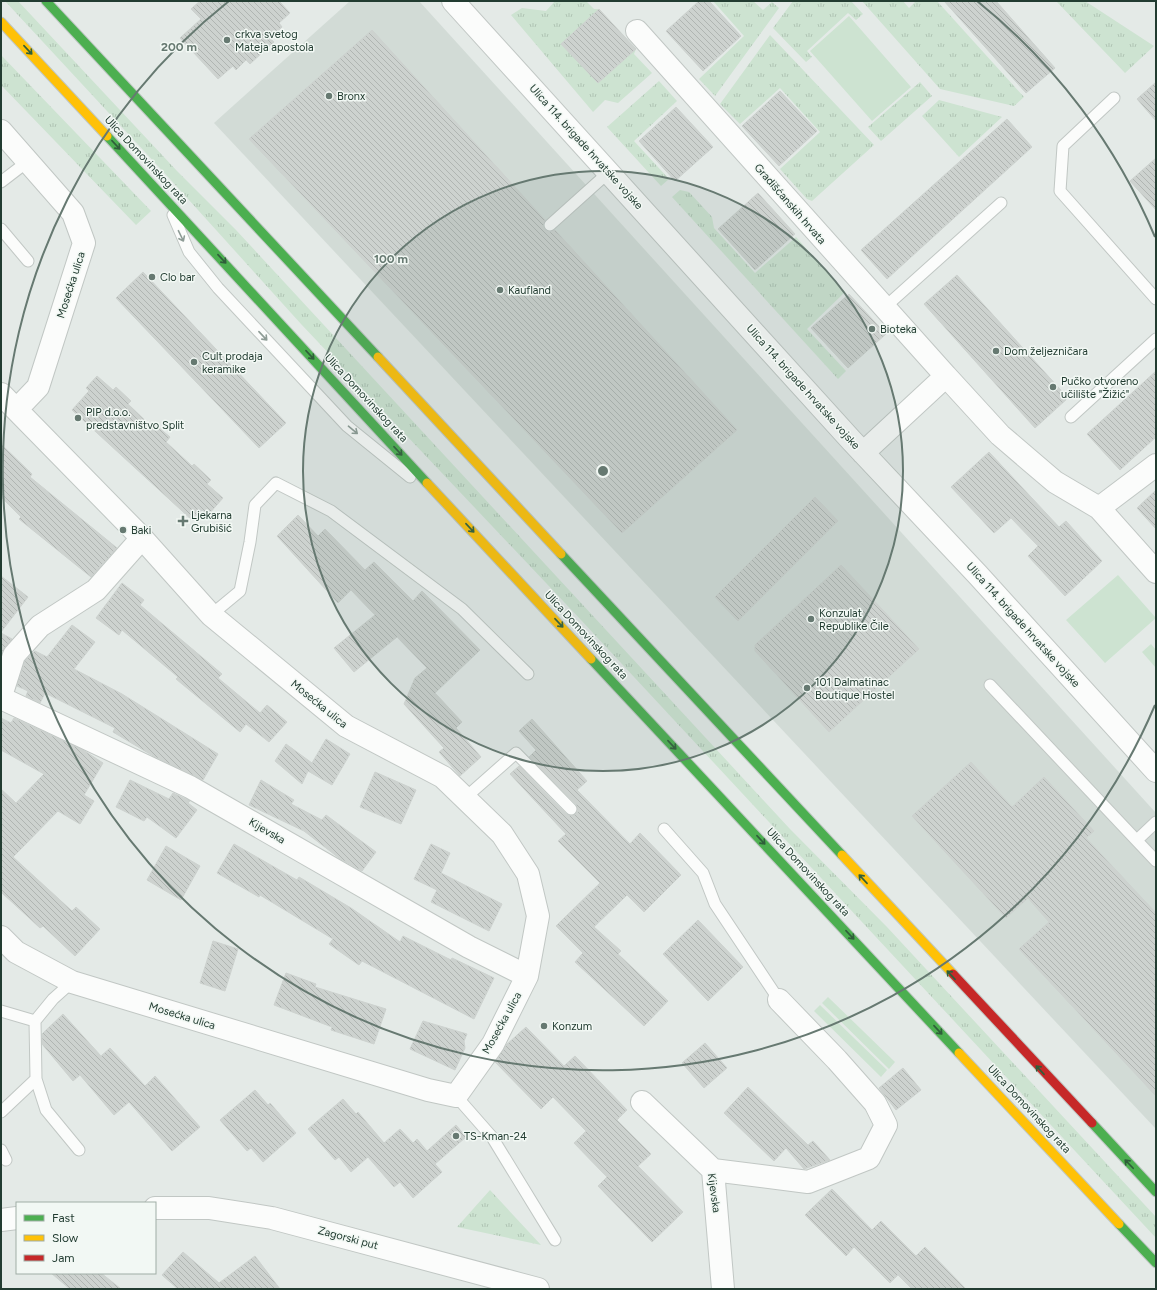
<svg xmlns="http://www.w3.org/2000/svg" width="1157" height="1290" font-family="Figtree,sans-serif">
  <defs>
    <pattern id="grass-tufts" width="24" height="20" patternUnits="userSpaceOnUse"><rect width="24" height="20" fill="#cde3d1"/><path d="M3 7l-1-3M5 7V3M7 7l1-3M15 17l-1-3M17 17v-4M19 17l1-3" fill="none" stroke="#b0c4b4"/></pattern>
    <pattern id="building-back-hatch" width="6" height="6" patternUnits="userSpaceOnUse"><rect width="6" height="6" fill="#cdd2cf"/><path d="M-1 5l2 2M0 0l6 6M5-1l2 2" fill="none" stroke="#b0b5b2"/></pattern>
  </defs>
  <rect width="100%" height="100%" fill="#e4eae7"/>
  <path fill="#d2dbd6" d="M350,1h69l737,812v316l-942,-1006z"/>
  <path fill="url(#grass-tufts)" d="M5,1h13l159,170 59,59 554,599 97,98 269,290v21l-575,-618 -280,-296 -131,-145z
    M555,1h31l8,8h5l-37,35 36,39 38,-34 -2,5 18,19 -34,30 -13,-3 -12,12 -82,-97 11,-7 24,3z
    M713,1h40l10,9 9,-8 7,6 -64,88 -16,-17 45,-43z
    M793,1h58l12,13 -7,6 -8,-7 -41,38 5,6 -6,5 -33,-34z
    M862,1h41l6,7 7,-7h21l87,96 -10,9 -74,-17z
    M1056,1h29l69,45 -29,27z
    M770,35l104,110 -62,56 -5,-2 -27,-30 40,-37 -40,-44 -40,36 -20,-20z
    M1,55l150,156 -15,14 -135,-140z
    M659,81l18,20 -43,40 35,38 -8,7 -54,-59z
    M920,82l12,14 -51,45 -13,-14z
    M939,100l63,17 -43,40 -37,-41z
    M680,190l9,2 23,25 2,11 41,45 41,-36 49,55 -38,37 39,42 -8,8 -166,-182z
    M490,1190l51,55 -84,-18z"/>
  <path fill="#cde3d1" d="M849,16l62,71 -39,34 -62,-70z
    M1118,575l38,43 -51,45 -39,-43z
    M1151,644l5,6v18l-14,-16z
    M828,997l67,65 -6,7 -67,-66z
    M820,1005l67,65 -6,7 -67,-66z"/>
  <path fill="url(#building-back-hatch)" stroke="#cdd2cf" d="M200,1h79l11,12 -11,10 3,4 -12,11 4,4 -24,22 -4,-4 -10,10 -3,-4 -15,13 -38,-41 21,-19 -10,-10z
    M699,1h10l32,35 -38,35 -37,-40z
    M944,1h52l59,67 -29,25z
    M599,9l37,40 -38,34 -37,-39z
    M372,30l173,190 -2,6 2,4 6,2 4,-2 182,200 -115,103 -373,-394z
    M1156,82v39l-19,-22z
    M780,91l37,40 -38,35 -37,-40z
    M676,107l37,40 -38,34 -36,-40z
    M1007,119l25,28 -145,132 -26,-29z
    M1156,158v52l-26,-29z
    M758,193l37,41 -40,36 -37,-41z
    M143,272l143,151 -27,25 -143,-150z
    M957,275l111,123 -33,30 -111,-124z
    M849,294l37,40 -38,34 -37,-40z
    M1156,371v66l-36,33 -33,-36z
    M97,376l16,14 3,-3 15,14 -3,3 23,22 2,-3 17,14 -4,5 26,24 2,-2 17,16 -4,4 16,14 -15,17 -6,-5 -9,11 -121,-111 17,-19 -3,-3z
    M1,444l31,30 -2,3 87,71 -26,29 -72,-58 2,-2 -20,-20z
    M989,452l70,75 7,-6 36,40 -37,35 -37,-40 10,-10 -27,-28 -17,15 -43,-46z
    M1156,490v39l-19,-21z
    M815,497l23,24 -100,100 -23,-24z
    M298,515l20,21 7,-7 40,41 9,-8 39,39 9,-10 58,59 -45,43 27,29 -6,6 25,29 -21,19 -21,-24 5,-4 -40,-44 11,-26 12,-10 -30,-31 -43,35 -20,-24 41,-33 -24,-25 -13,13 -61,-67z
    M841,565l78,84 -90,83 -74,-81v-6z
    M1,576l27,21 -27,35z
    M122,583l22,17 -4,5 82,69 -4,4 42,35 7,-8 20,17 -18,20 -23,-18 -6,8 -64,-53 2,-2 -56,-47 -3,5 -23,-17z
    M72,625l23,17 -21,27 48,25 96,60 -15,26 -48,-23 -42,-25 2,-4 -70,-35 -5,10 -14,-7 2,-5 -11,-5 8,-25 10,-10 12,6z
    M1,633l11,6 -7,8 -4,8z
    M1,718l10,5 3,-5 69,32 20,13 -19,32 10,6 -14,23 -22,-13 -45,46 59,54 4,-4 24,22 -25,27 -32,-30 -3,2 -39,-36v-103l15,14 28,-29 -43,-24z
    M532,719l55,62 -10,9 53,54 10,-11 41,42 -37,37 -17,-17 -33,32 27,24 -3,3 50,47 -24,25 -69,-64 8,-9 -27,-27 44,-43 -42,-42 8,-7 -56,-60 9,-8 47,48 6,2 6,-5 -2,-7 -47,-47 7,-7 -17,-19z
    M326,739l24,15 -18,31 -24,-14 -6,13 -27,-23 11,-17 26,19z
    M971,762l41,45 32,-30 50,54 -8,7 70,75v183l-137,-147 30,-27 -21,-24 -22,20 -94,-102z
    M375,772l41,18 -15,34 -41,-17z
    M130,780l39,19 4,-6 17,8 -2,2 9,7 -21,28 -29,-21 -3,4 -28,-14z
    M261,780l33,20 -3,4 31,16 4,-5 50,37 -14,19 -23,-13 -35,-27 -55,-26z
    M234,844l63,36 2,-3 52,31 49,34 3,-6 48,24 1,-2 42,20 -20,41 -112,-58 -3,4 -30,-21 4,-5 -73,-44 -1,2 -42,-24z
    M431,844l19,9 -9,20 61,31 -13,27 -58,-29 6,-12 -23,-11z
    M166,846l34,20 -19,34 -34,-20z
    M698,920l45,47 -35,34 -45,-47z
    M213,941l25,8 -13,42 -25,-8z
    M286,973l30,11 -1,3 71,22 -12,35 -43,-14 1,-3 -58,-22z
    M63,1014l38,42 9,-8 35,38 10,-10 45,51 -28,24 -43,-49 -15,13 -34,-40 -7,6 -31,-37v-10z
    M423,1021l44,13 -3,7 1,7 -10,22 -45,-21z
    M526,1027l38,39 11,-10 52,54 -10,10 34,34 -13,12 45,46 -31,30 -54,-56 9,-9 -33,-34 12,-12 -33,-34 -12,12 -46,-47 11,-17z
    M705,1043l22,25 -23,20 -22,-25z
    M903,1068l18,22 -25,20 -17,-22z
    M748,1087l60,58 5,-4 17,19 -26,9 -18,-21 -12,13 -50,-48z
    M255,1090l13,15 2,-2 26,30 -33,29 -12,-14 -4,3 -27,-31z
    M343,1099l13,15 2,-2 26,31 16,-14 13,14 4,-4 10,12 29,-26 10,12 -31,27 7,8 -29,26 -13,-16 -6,5 -26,-30 -17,15 -12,-15 -4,3 -27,-31z
    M832,1189l40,41 9,-9 35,35 9,-9 41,42h-54l-14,-14 -8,8 -36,-36 -8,9 -41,-41z
    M183,1252l36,31 36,-27 25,33h-102l-16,-14z
    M51,1273h50l20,16h-51z"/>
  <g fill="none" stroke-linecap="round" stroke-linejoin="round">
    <g stroke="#c1c7c4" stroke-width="13">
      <path id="lane" d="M1114,98l-51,48 -3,45 96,108
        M1,182l26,-20
        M173,215l16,37 29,36 129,138 63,51
        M550,225l59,-53
        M1,229l27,32
        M884,308l117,-105
        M1071,417l85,-78
        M211,615l29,-24 10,-49 5,-37 21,-22 55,28 131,98 66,65
        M990,685l166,176
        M465,798l51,-45 55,56
        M664,829l39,44 12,31 64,96
        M1137,840l19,-18
        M1,1011l34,10
        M36,1079l10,31 33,40
        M454,1100l2,-4 36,41 63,103
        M1,1112l35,-33 -1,-58 18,-22 19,-17
        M1,1150l5,10"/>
    </g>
    <g stroke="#c1c7c4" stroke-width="24">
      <path id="street" d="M453,1l398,439 127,135 178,196
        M637,31l309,345 -83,77
        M1,131l72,82 11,30 -46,144 -21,22
        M946,376l54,59 55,47 44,26 57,64
        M1,394l141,144 69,77 135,111 97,51 59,57 26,40 10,42 -11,60 -34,68 -37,52 -28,-6 -356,-108 -56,-30 -15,-15
        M1099,508l57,-43
        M1,696l13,-41 26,-29 56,-36 46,-52
        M1,698l189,89 279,160 58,29
        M642,1102l71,68 10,119
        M713,1170l95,12 61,-24 17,-33 -11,-22 -38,-43 -58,-60
        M155,1208h54l63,10 266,71
        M1,1220l16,-2"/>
    </g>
    <g stroke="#bfc7c4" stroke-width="11">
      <path id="fast" d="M46,1l332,356
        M107,136l320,347
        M561,554l281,301
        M591,659l368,394
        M1092,1123l64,69
        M1119,1224l37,39"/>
    </g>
    <g stroke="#bfc7c4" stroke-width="11">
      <path id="slow" d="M1,22l106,114
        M378,357l183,197
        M427,483l164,176
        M842,855l111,119
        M959,1053l160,171"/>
    </g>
    <g stroke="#bfc7c4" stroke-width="11">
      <path id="jam" d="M953,974l139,149"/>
    </g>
    <use href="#lane" stroke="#fbfcfb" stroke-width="11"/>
    <use href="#street" stroke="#fbfcfb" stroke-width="22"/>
    <use href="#fast" stroke="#4caf50" stroke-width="9"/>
    <use href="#slow" stroke="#ffc107" stroke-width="9"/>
    <use href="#jam" stroke="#c62828" stroke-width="9"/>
  </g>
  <defs><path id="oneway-shaft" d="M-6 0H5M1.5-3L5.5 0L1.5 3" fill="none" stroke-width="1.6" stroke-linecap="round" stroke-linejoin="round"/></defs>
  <g stroke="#2f5e3a">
    <use href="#oneway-shaft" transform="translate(28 50) rotate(47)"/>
    <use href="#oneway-shaft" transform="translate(116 145) rotate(47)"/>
    <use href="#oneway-shaft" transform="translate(222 259) rotate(47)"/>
    <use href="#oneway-shaft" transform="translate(310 355) rotate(47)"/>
    <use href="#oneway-shaft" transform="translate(398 451) rotate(47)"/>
    <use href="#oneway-shaft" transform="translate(470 528) rotate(47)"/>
    <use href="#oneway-shaft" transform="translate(559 623) rotate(47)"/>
    <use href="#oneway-shaft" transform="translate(672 745) rotate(47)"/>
    <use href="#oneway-shaft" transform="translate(761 840) rotate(47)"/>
    <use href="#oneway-shaft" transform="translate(863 879) rotate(-133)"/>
    <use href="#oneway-shaft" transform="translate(850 935) rotate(47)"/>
    <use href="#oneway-shaft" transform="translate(951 975) rotate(-133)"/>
    <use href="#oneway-shaft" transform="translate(938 1030) rotate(47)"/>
    <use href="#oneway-shaft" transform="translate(1040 1070) rotate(-133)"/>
    <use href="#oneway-shaft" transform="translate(1129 1164) rotate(-134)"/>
  </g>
  <g stroke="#8e9c96">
    <use href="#oneway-shaft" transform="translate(181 236) rotate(64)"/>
    <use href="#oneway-shaft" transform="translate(263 336) rotate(47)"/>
    <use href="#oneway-shaft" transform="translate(353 430) rotate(40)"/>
  </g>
  <circle cx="603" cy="471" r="300" fill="#667971" fill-opacity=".12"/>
  <g fill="none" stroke="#667971" stroke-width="2">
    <circle cx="603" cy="471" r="300"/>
    <path d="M1155 705A600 600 0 1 1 229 1M977 1A600 600 0 0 1 1155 237"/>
  </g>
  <g fill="#667971" stroke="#f2f8f4" stroke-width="1.5">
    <circle cx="227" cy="40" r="4"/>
    <circle cx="329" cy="96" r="4"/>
    <circle cx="152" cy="277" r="4"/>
    <circle cx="500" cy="290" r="4"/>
    <circle cx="872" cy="329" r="4"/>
    <circle cx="996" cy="351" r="4"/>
    <circle cx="194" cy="362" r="4"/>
    <circle cx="1053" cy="387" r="4"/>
    <circle cx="78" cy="418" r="4"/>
    <path d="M181 515h4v4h4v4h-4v4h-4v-4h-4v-4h4z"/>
    <circle cx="123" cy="530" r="4"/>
    <circle cx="811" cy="619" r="4"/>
    <circle cx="807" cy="688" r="4"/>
    <circle cx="544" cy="1026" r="4"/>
    <circle cx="456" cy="1136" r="4"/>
  </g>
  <g text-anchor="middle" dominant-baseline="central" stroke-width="3" stroke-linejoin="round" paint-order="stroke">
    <g font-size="11" fill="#223c31" stroke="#f2f8f4" text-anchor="start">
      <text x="235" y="34">crkva svetog<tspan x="235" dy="13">Mateja apostola</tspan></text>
      <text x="337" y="96">Bronx</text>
      <text x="160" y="277">Clo bar</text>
      <text x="508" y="290">Kaufland</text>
      <text x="880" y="329">Bioteka</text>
      <text x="1004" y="351">Dom željezničara</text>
      <text x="202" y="356">Cult prodaja<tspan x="202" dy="13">keramike</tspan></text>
      <text x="1061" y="381">Pučko otvoreno<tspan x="1061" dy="13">učilište "Žižić"</tspan></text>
      <text x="86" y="412">PIP d.o.o.<tspan x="86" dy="13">predstavništvo Split</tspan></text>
      <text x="191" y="515">Ljekarna<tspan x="191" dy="13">Grubišić</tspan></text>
      <text x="131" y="530">Baki</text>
      <text x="819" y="613">Konzulat<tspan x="819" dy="13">Republike Čile</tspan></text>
      <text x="815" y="682">101 Dalmatinac<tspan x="815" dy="13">Boutique Hostel</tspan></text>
      <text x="552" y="1026">Konzum</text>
      <text x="464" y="1136">TS-Kman-24</text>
    </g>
    <g font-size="11" fill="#223c31" stroke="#f2f8f4">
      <text transform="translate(586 147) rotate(48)">Ulica 114. brigade hrvatske vojske</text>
      <text transform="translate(146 160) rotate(47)">Ulica Domovinskog rata</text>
      <text transform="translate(790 204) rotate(49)">Gradišćanskih hrvata</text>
      <text transform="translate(71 285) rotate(-72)">Mosećka ulica</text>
      <text transform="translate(803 387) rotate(48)">Ulica 114. brigade hrvatske vojske</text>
      <text transform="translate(366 398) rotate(47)">Ulica Domovinskog rata</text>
      <text transform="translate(1023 625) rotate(48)">Ulica 114. brigade hrvatske vojske</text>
      <text transform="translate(586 635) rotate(47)">Ulica Domovinskog rata</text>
      <text transform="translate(319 704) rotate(39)">Mosećka ulica</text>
      <text transform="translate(267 831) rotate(30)">Kijevska</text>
      <text transform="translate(808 872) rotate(47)">Ulica Domovinskog rata</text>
      <text transform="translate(182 1016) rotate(17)">Mosećka ulica</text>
      <text transform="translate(502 1023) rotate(-61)">Mosećka ulica</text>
      <text transform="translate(1029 1109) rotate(47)">Ulica Domovinskog rata</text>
      <text transform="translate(714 1193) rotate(82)">Kijevska</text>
      <text transform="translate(348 1238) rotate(15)">Zagorski put</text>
    </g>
  </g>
  <circle cx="603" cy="471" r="6" fill="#667971" stroke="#f2f8f4" stroke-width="2"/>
  <g font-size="12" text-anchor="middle" font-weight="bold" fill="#667971" stroke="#f2f8f4" stroke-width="3" stroke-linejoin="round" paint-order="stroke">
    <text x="179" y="51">200 m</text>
    <text x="391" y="263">100 m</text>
  </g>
  <rect width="1157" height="1290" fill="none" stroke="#223c31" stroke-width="4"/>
  <rect x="16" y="1202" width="140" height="72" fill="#f2f8f4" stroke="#9fada6"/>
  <rect x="24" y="1215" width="20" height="6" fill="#4caf50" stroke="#9fada6"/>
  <text x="52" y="1222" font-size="12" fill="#223c31">Fast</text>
  <rect x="24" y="1235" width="20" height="6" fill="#ffc107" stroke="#9fada6"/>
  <text x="52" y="1242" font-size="12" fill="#223c31">Slow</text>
  <rect x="24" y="1255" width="20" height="6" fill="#c62828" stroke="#9fada6"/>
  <text x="52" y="1262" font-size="12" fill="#223c31">Jam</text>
</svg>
